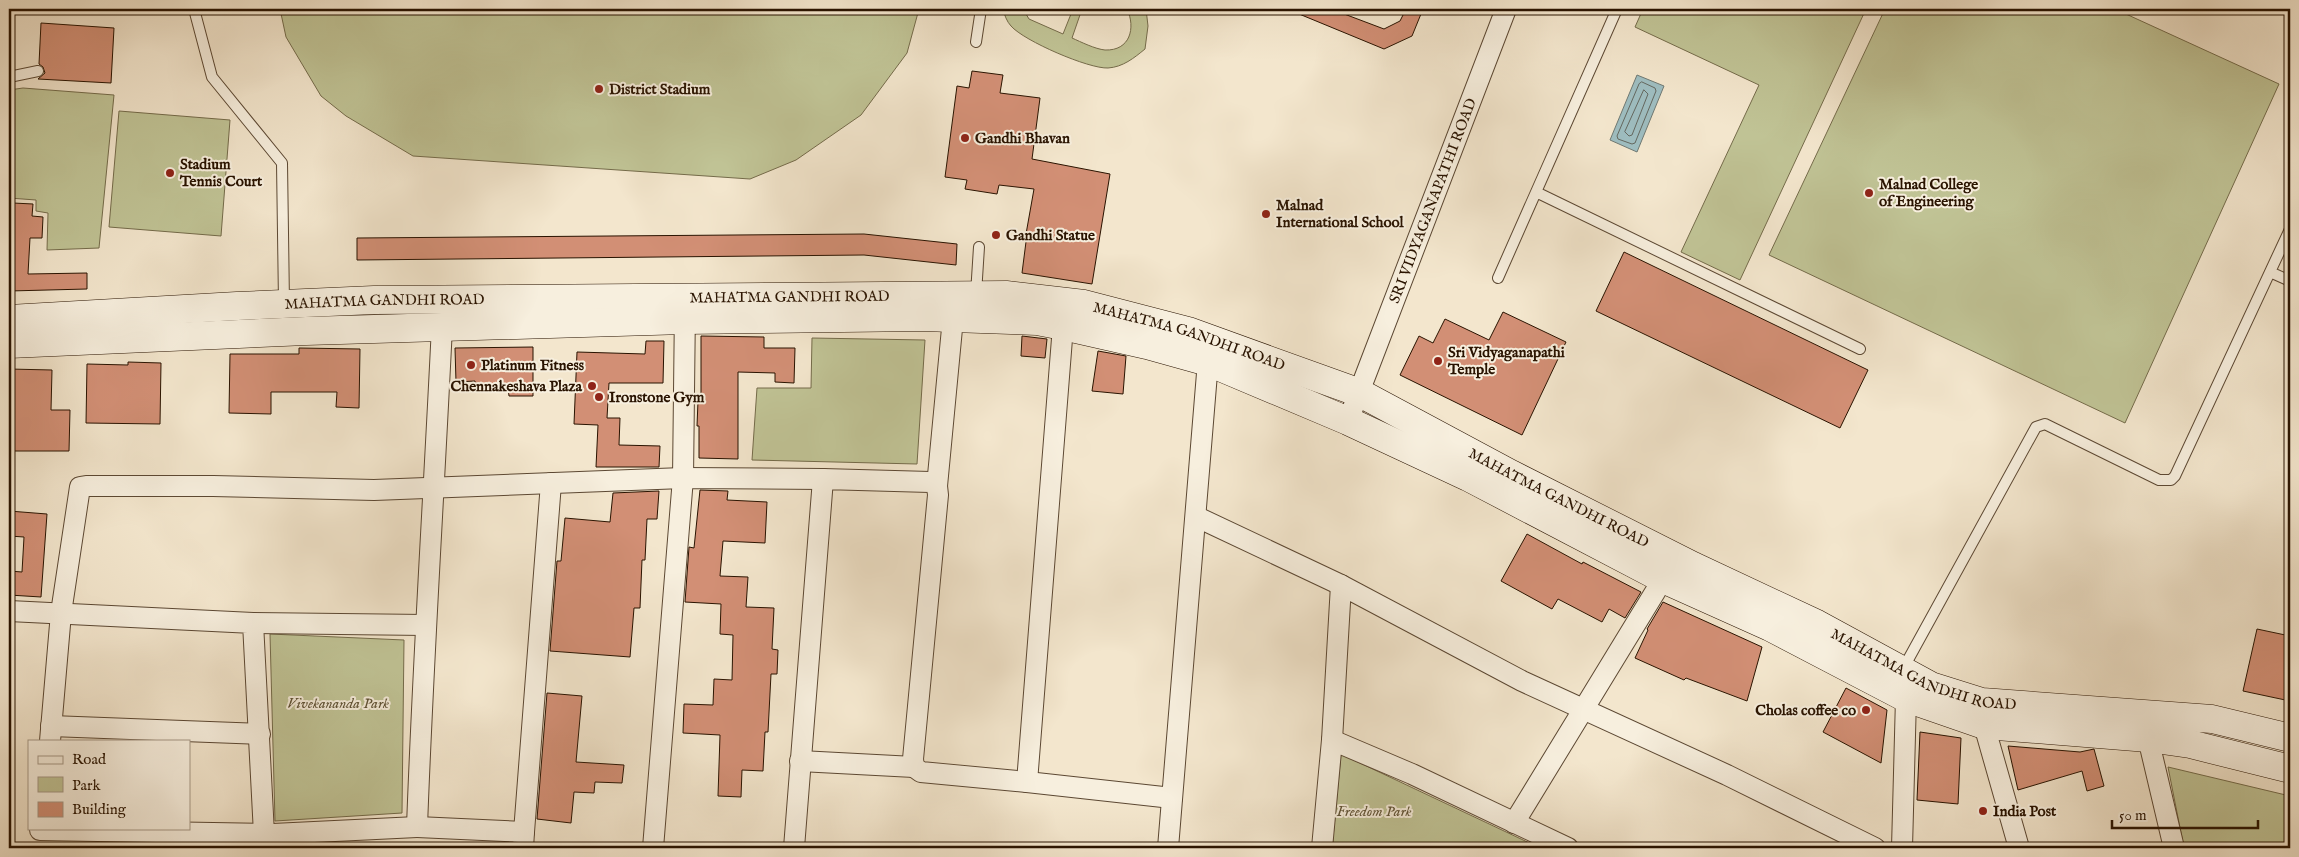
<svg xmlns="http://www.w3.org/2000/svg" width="2299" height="857" font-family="'IM FELL English',serif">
  <rect width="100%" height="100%" fill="#f3e6cd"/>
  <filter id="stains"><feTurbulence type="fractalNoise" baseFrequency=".004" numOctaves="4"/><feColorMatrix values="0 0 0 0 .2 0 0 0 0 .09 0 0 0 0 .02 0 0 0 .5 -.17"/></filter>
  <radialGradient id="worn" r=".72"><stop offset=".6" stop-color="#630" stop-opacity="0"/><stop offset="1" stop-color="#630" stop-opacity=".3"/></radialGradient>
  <path fill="#c0c395" stroke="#746b4a" d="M280,9h639l-12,44 -46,62 -65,45 -46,19 -337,-23 -67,-40 -25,-20 -35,-59z
    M1003,9h20l6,10 34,15 10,-25h9l-10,29c9,4 23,11 33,12 25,1 31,-22 22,-41h19l2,17 -3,23c-11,9 -22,18 -37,19 -19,1 -84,-27 -97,-42 -4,-4 -7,-12 -8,-17z
    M1643,9h223l-126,271 -59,-28 78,-167 -124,-58z
    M1885,9h230l164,75 -154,339 -356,-168z
    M23,88l91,7 -15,153 -52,2 1,-37 -12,-2v-11l-27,-2v-108z
    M119,111l111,9 -9,116 -112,-9z
    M812,338l113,2 -8,124 -165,-4 5,-72h54z
    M270,634l134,6 -2,173 -127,8z
    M1341,754l199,94h-208z
    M2168,767l122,29v52h-106z"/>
  <path fill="#9ebdc0" stroke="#6f7973" d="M1637,75l27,11 -27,66 -27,-12z"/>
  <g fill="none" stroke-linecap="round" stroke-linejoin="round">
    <path stroke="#646860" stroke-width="1" d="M1642,82l13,6 1,3 -21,52 -3,1 -14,-5 -1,-3 22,-52z
      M1644,90l4,4 -16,41 -3,1 -4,-4z"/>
  </g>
  <path fill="#d28f75" stroke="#291300" d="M1287,9h44l53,20 16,-8 6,-12h17l-11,27 -28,13z
    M41,23l73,5 -3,55 -73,-4 7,-6 -2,-6 -4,-3z
    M972,71l31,4 -3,18 40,5 -8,61 78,15 -18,110 -70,-11 5,-39h-1l8,-45 -35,-4 -2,9 -32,-5 2,-9 -22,-3 12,-91 12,2z
    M13,203l20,1 -1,12 11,1 -1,21h-12l-2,36 59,-1v16l-78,2v-78l3,1z
    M864,234l93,10 -1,21 -92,-10 -507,5v-22z
    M1624,252l244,118 -28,58 -244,-117z
    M1503,312l63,30 -44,93 -122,-60 19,-39 14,7 12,-24 44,21z
    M701,336l63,1v11h31l-1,35 -19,-1v-9l-37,-1v87l-39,-1v-32h-2l1,-25h3z
    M1022,336l25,3 -2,19 -24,-2z
    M646,341h18l-1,42h-54l-2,35h13l-1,27 41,1 -1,21h-63l2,-42 -24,-1 3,-72 68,2z
    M533,347v49h-24l-1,-8 -33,1v-8l-19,1 -1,-34z
    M299,348l61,1 -1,59 -23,-1 1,-15h-66v22l-42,-1 1,-59h69z
    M1098,351l28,5 -3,38 -31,-3z
    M128,362l33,1 -1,61 -74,-1 1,-59 41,1z
    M9,369l43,1 -1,40h19l-1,41h-60z
    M700,490l28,1 -1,9 40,2 -2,41 -42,-2 -3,35 28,1 -2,30 28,1 -2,41 6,1 -1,24h-6l-3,58h-3l-2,39 -21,-1 -1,27 -23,-1 2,-61 -37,-2 1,-29 29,1 1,-26 18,1 1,-45 -13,-1 1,-30 -36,-2 4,-55 5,1z
    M659,491l-2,28h-10l-2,41h-3l-2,48h-6l-4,49 -80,-6 7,-90h4l4,-43 45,4 3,-29z
    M9,511l38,3 -6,83 -32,-2v-24l13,1 2,-35 -15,-1z
    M1527,534l55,30 1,-2 58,30 -16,26 -16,-9 -7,13 -44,-23 -6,10 -51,-28z
    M1663,602l99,45 -15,54 -61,-23 -2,2 -49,-22 13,-28 -1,-1z
    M2257,629l33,7v65l-47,-10z
    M1846,688l41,22 -6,53 -58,-31z
    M547,693l35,3 -6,66 48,3 -2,18 -27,-1 -1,11 -20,-1 -3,31 -34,-4z
    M1920,732l41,6 -3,66 -41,-4z
    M2008,746l72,6 14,-3 10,37 -17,5 -5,-20 -64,19z"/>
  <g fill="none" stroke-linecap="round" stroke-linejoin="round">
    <g stroke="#5c4833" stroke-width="12">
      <path id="lane" d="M194,9l18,68 70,86 2,140
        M976,42l5,-33
        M9,77l29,-6
        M1536,192l324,157
        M2270,272l20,9
        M1498,278l119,-269
        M976,294l3,-47
        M1903,669l133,-242 9,-3 114,56h12l4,-4 115,-247"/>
    </g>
    <g stroke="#5c4833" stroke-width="22">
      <g id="street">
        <path d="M442,326c-8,167 -19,334 -25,501l107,5 -1,16"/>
        <path id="s1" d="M1348,421l158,-412"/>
        <path d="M937,486l16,-168"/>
        <path d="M1197,517l144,68"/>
        <path d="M9,611l244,12 11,211"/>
        <path d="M253,623l173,2"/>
        <path d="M1984,725l35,123"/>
        <path d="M51,726l209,8"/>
        <path d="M2148,738l26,110"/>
        <path d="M1332,740l9,-155 181,96 205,94 148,73"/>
        <path d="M50,741l11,-128 19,-126 6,-1h127l161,4 309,-12 140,1"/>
        <path d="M800,761l114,6"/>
        <path d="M1027,782l145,16"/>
        <path d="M1514,823l149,-244"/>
        <path d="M40,830l233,4 144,-7"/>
        <path d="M524,832l27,-349"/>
        <path d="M653,848l30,-370 2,-172"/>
        <path d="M794,848l29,-369 107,3 7,4 1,9 -25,264 1,8 7,5 106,10 36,-456"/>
        <path d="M1168,848l41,-499"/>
        <path d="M1322,848l10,-108 80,34 156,74"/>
        <path d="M1902,848l4,-150"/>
      </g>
    </g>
    <g stroke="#291300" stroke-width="29">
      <g id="secondary">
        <path id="s2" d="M9,319l228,-13 137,-6 632,-5 78,9 104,27 172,62 151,81 182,92 124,58 114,62 51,16 230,17 78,19"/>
        <path d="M9,344l297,-13 379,-11 238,-3 114,4 26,5 84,19 61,17 140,59 120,56 195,102 107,48 136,71 78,27 164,13 42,6 100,25"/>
      </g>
    </g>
    <use href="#lane" stroke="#f7efde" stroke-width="10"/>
    <use href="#street" stroke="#f7efde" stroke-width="20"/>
    <use href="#secondary" stroke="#f7efde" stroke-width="28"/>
  </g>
  <g fill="#8f2418" stroke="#f7efde" stroke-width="2">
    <circle cx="599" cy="89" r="5"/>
    <circle cx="965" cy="138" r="5"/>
    <circle cx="170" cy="173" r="5"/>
    <circle cx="1869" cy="193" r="5"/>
    <circle cx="1266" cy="214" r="5"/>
    <circle cx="996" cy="235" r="5"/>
    <circle cx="1438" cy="361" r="5"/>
    <circle cx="471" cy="365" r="5"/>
    <circle cx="592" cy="386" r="5"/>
    <circle cx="599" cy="397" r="5"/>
    <circle cx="1866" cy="710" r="5"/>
    <circle cx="1983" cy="811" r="5"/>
  </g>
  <g text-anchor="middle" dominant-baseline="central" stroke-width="4" stroke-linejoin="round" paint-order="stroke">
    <g font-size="15" font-weight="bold" fill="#291300" stroke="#f7efde" text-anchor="start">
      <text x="609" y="89">District Stadium</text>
      <text x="975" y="138">Gandhi Bhavan</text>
      <text x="180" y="164">Stadium<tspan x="180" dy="17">Tennis Court</tspan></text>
      <text x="1879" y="184">Malnad College<tspan x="1879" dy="17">of Engineering</tspan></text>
      <text x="1276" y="205">Malnad<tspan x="1276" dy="17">International School</tspan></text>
      <text x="1006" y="235">Gandhi Statue</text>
      <text x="1448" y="352">Sri Vidyaganapathi<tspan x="1448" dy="17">Temple</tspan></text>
      <text x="481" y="365">Platinum Fitness</text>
      <text x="582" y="386" text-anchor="end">Chennakeshava Plaza</text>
      <text x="609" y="397">Ironstone Gym</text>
      <text x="1856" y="710" text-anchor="end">Cholas coffee co</text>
      <text x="1993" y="811">India Post</text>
    </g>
    <g font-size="15" fill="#291300" stroke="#f7efde">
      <text stroke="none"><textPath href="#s1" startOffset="236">SRI VIDYAGANAPATHI ROAD</textPath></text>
      <text stroke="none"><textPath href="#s2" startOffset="781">MAHATMA GANDHI ROAD</textPath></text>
      <text stroke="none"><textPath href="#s2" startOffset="376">MAHATMA GANDHI ROAD</textPath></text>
      <text stroke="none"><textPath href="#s2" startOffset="1186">MAHATMA GANDHI ROAD</textPath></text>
      <text stroke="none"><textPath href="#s2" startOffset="1591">MAHATMA GANDHI ROAD</textPath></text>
      <text stroke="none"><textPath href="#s2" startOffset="1996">MAHATMA GANDHI ROAD</textPath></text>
    </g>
    <g font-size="15" font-style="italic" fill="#5e5134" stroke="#f7efde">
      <text x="338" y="703">Vivekananda Park</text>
      <text x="1374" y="811">Freedom Park</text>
    </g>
  </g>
  <rect width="2299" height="857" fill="none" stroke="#f3e6cd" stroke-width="30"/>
  <rect x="10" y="10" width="2279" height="837" fill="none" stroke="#291300" stroke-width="2.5"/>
  <rect x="15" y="15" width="2269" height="827" fill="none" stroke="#291300"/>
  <rect x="28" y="740" width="162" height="90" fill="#f7efde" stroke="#a59785"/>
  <rect x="38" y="756" width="25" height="8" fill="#f7efde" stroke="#a59785"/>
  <text x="72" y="764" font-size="15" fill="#291300">Road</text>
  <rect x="38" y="777" width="25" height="15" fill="#c0c395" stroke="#a59785"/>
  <text x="72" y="790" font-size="15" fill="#291300">Park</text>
  <rect x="38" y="802" width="25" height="15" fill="#d28f75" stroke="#a59785"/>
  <text x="72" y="814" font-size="15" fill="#291300">Building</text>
  <path d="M2112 820v8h146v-8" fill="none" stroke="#291300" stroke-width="2.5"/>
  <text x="2119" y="820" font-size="15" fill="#291300" stroke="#f7efde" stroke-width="4" paint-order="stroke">50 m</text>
  <rect width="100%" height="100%" filter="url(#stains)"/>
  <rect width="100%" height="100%" fill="url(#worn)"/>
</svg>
